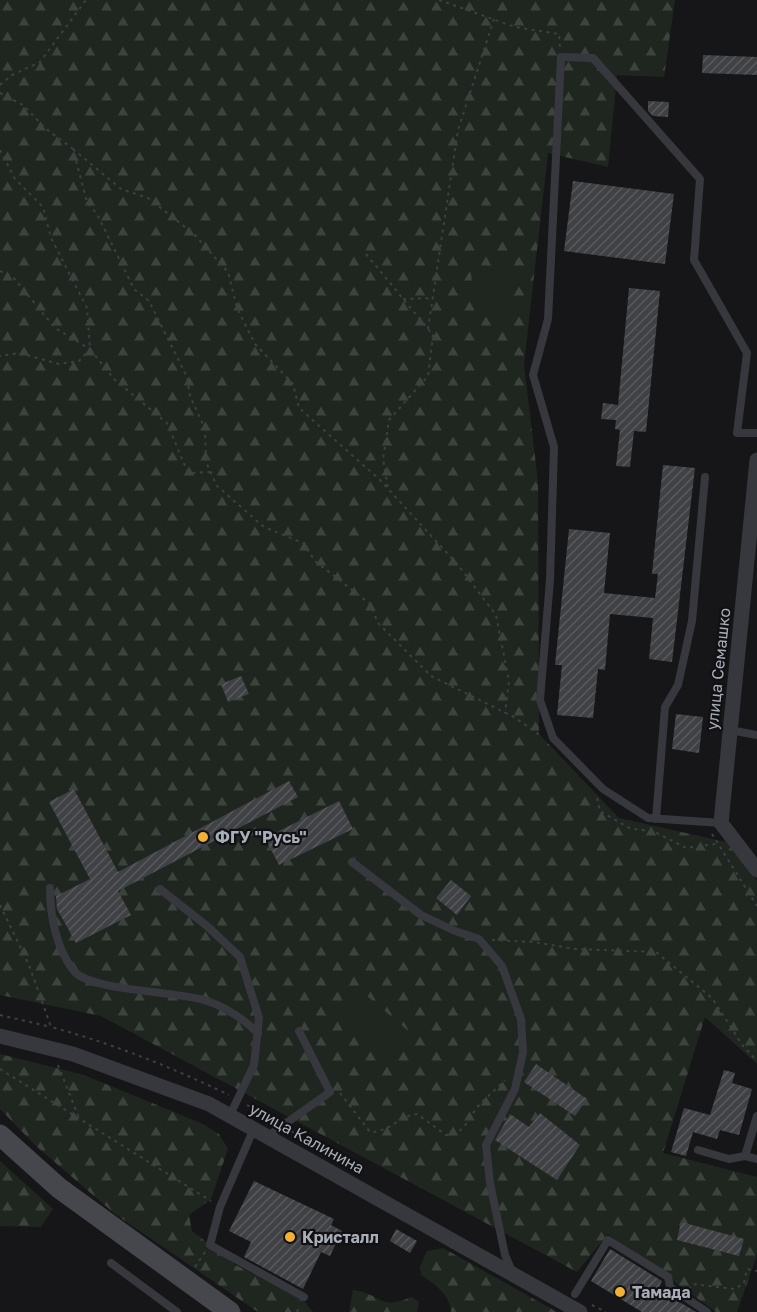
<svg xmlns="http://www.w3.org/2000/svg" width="757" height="1312" font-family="'Golos Text',sans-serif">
  <defs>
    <pattern id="forest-firs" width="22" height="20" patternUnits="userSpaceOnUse" patternTransform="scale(1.5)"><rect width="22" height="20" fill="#1e261f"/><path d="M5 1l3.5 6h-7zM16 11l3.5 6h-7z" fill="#3c433d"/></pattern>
    <pattern id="building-hatch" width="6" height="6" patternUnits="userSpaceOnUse" patternTransform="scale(1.5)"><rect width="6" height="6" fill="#404145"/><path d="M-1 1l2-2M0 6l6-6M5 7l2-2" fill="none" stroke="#595a5e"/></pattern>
  </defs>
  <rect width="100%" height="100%" fill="#161618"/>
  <path fill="url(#forest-firs)" d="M0,0h675l-11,77 -47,-2 -9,92 -60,-14 -24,211 14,118 1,252 80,84 107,24 31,39v183l-52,-47 -42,136 94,24v78l-20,57h-21l-108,-78 -31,38 -476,-256 -101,-21z
    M0,1054l84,21 119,49 16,10 9,15 -17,50 -22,16 3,16 44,34 67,35 10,12h-55l-143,-98 -79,-68 -36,-37z
    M0,1161l53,48 -12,18 -41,-1z
    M443,1248l114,64h-106c0,-16 -17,-29 -30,-37l-1,-8 7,-16z
    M353,1290c30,4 25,21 59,7l7,5 -2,10h-68z"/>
  <path fill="#1e261f" d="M506,269l4,43 -35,2 -4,-42z
    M355,986l57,48 -24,29 -57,-48z"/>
  <path fill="url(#building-hatch)" d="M703,55l54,2v18l-55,-2z
    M648,101l21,1 -1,15 -15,-1 -5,-5z
    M573,181l101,13 -9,70 -101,-13z
    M629,288l31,3 -14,141 -12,-1 -4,36 -14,-1 4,-36 -5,-1 1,-9 -15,-1 2,-16 15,2z
    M663,465l32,3 -23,194 -23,-3 4,-41 -43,-4 -5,56 -7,-1 -5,49 -36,-3 5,-50h-7l14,-136 41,4 -6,60 51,5 3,-24h-6z
    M241,676l8,18 -21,8 -7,-18z
    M676,714l27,3 -4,36 -27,-4z
    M289,781l9,16 -180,94 13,24 -55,28 -19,-34 -1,-13 34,-17 -41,-77 25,-13 44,83z
    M339,801l14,28 -74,36 -14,-27z
    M451,880l20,16 -14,19 -21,-17z
    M536,1064l51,35 -12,17 -51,-34z
    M724,1070l11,3 -3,10 20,6 -13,46 -19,-5 -3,9 -24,-7 -7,24 -15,-4 13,-44 26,7z
    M540,1113l40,32 -23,35 -62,-40 15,-26 19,13z
    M254,1181l80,38 -3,6 11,6 -12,25 -9,-4 -18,37 -59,-32 7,-15 -22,-11z
    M681,1222l63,17 -5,17 -62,-16z
    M396,1229l21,12 -7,12 -20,-12z
    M610,1249l52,32 -4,8 38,23h-54l-51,-31z"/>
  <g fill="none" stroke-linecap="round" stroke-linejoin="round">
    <path stroke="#3d3f44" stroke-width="2" stroke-dasharray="3 4.5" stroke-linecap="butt" d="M439,0l76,27 44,7 1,13
      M0,85l12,-10 28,-13 46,-62
      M0,93l23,12 22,23 28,21 14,53 10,12 37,75 15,12 38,76 3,19 15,33 1,33 11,24 47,41 39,16 12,18 55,43 8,19 53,53 83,41 27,19
      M73,149l48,40 27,9 46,36 34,38 9,36 18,36 38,40 6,24 81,72 78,85 38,50 13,66 -4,32
      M0,150l15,29 28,28 8,31 36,70 3,41 24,30 53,44 21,50 23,-1
      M366,254l67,81 -5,41 -39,44 -6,39 5,29
      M0,271l13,6 42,51 35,21 -11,12 -20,3 -40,-11 -19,3
      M403,299l30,-1
      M428,329l30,-199 36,-111
      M597,798l3,13 31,18 22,2 33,17 30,-4
      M712,834l45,72
      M0,905l29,60 22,62c63,17 120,40 178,68
      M492,940l41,2 43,7 80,3 56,46 31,48 14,15
      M0,1015l51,12
      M58,1065l21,53
      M0,1069l211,132
      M340,1093l30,39c20,0 29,-16 47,-18l29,21c20,-1 22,-18 34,-31 8,-8 17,-16 25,-24
      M247,1105l26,15
      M291,1131l44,26
      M195,1267l10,-15
      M689,1289l3,-5 43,5 9,-6 3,-14 10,2
      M592,1305l14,7
      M297,1312l3,-7"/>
    <path stroke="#37383d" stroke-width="8" d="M730,730l27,5
      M656,819l9,-112 13,-22 14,-64 13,-144
      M721,823l-73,-5 -45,-29 -50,-51 -13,-38 10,-120 4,-133 -21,-72 15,-56 13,-262 32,1 107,121 -6,81 53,93 -10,80h20
      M352,862l69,53 34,16 24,8 23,27 19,53 2,33 -8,37 -29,56 4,38 15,72 7,16
      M50,888c0,27 6,61 24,83 15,20 105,20 133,30 19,6 36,18 51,32
      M160,889l47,37 33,31 19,61 -5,47 -24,50
      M757,1116l-12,40 12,3
      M254,1128l-34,79 -10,38 94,52
      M268,1136l62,-44 -31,-61
      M698,1150l31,9 16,-3
      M111,1263l66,49
      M575,1294l33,-54 60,37 2,10 37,25"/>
    <path stroke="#37383d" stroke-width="15" d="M757,460l-36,363 36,47
      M0,1036l73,18 136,50 371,208"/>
    <path stroke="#45474d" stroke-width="21" d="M0,1135l59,53 171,124"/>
  </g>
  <g fill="#f2b134" stroke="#111113" stroke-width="2">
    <circle cx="203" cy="837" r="6"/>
    <circle cx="290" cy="1237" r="6"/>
    <circle cx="620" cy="1292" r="6"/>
  </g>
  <g text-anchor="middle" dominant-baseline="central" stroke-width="4.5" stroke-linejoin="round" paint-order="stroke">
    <g font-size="16" fill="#a8adb8" stroke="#111113">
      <text transform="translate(718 669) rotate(-84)">улица Семашко</text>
      <text transform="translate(307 1138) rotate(29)">улица Калинина</text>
    </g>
    <g font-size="16" font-weight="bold" fill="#a8adb8" stroke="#111113" text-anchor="start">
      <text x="215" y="837">ФГУ "Русь"</text>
      <text x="302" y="1237">Кристалл</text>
      <text x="632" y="1292">Тамада</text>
    </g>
  </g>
</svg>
